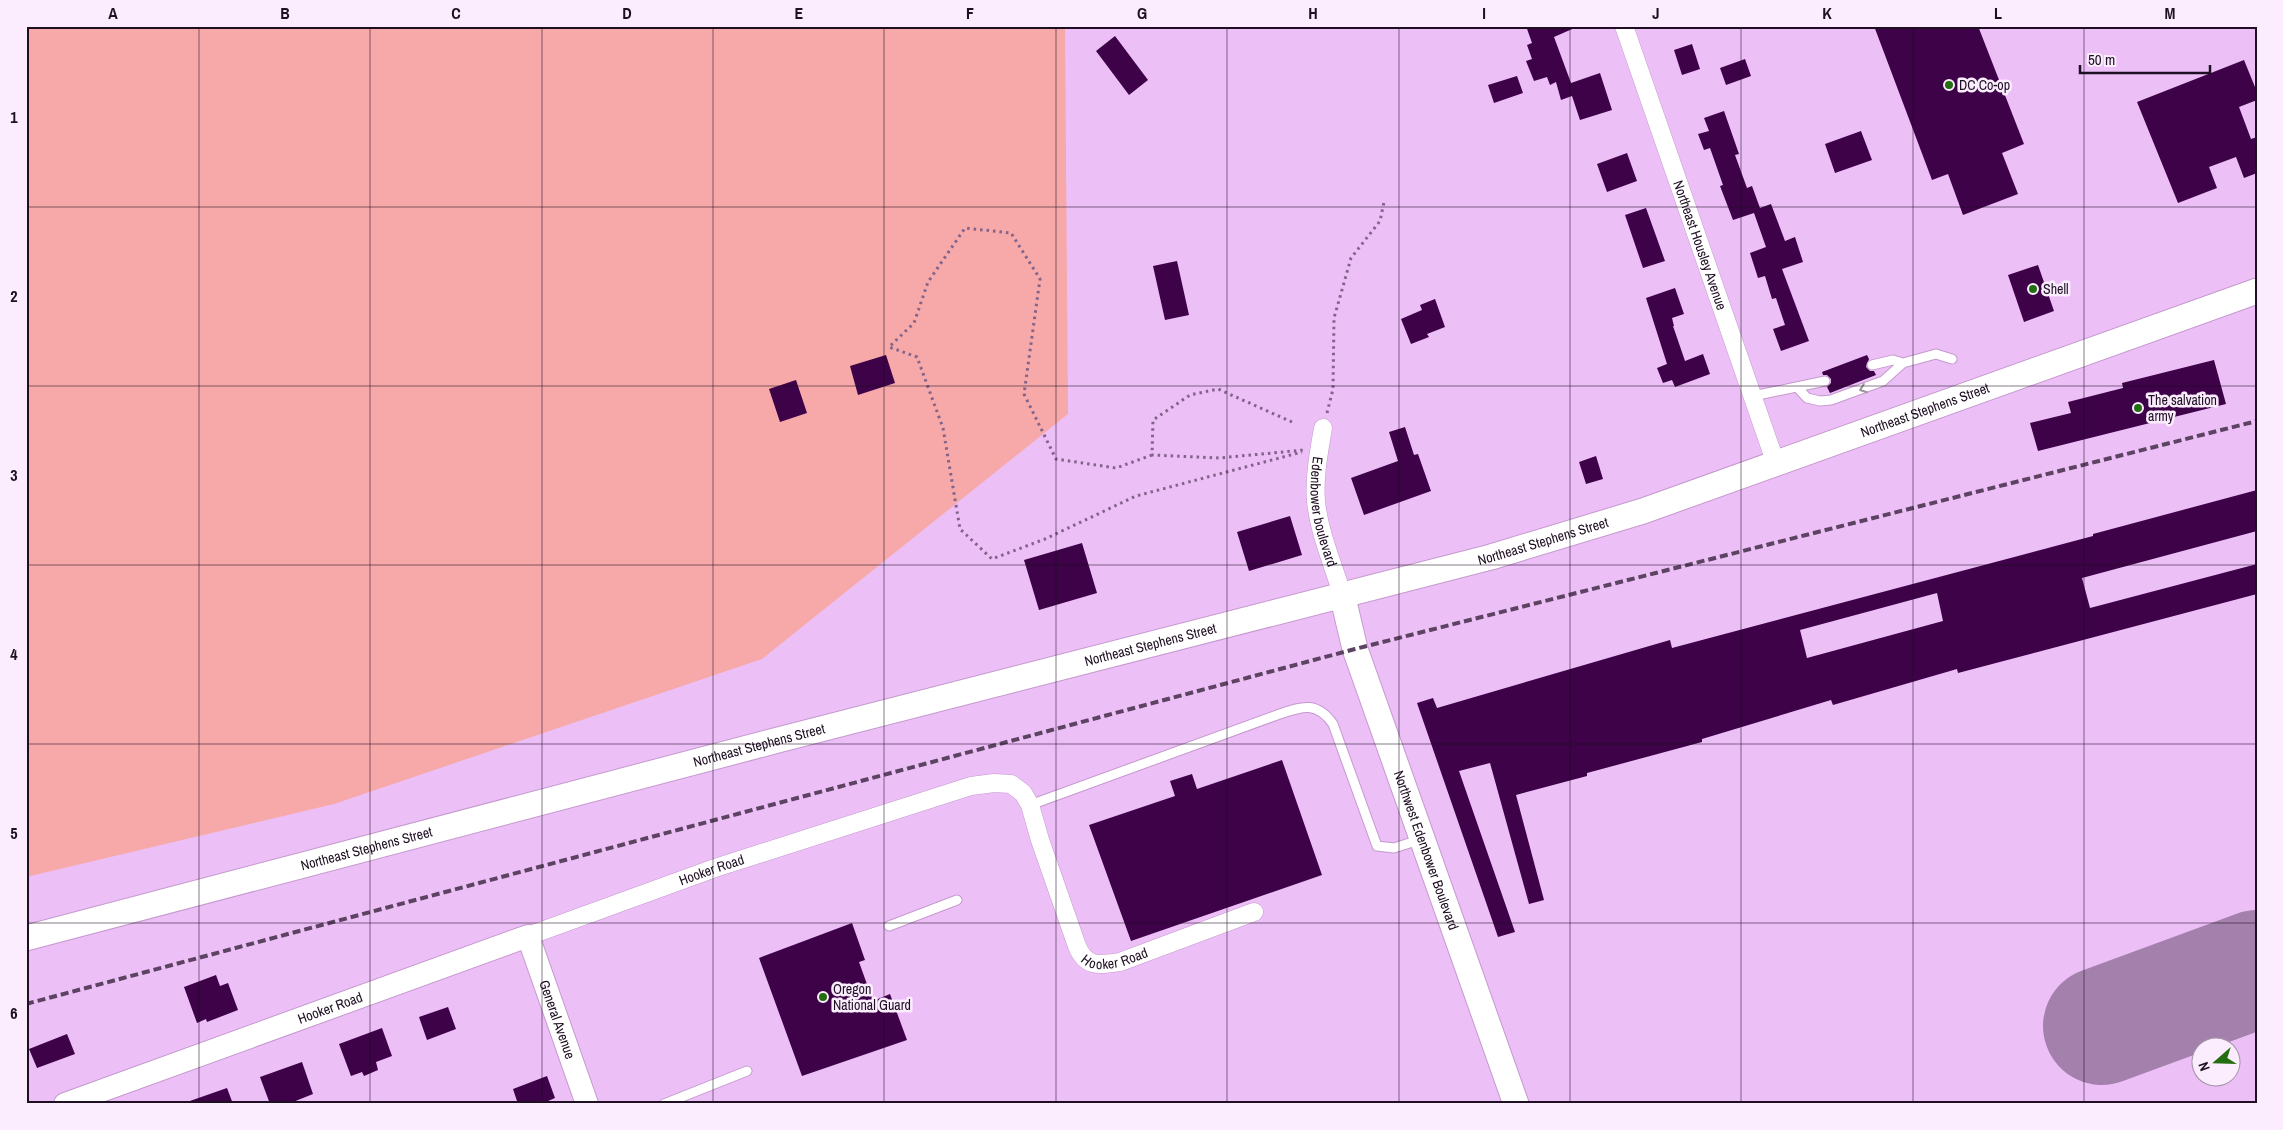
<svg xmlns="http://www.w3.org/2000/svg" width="2283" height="1130" font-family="'Archivo Narrow',sans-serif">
  <rect width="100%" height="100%" fill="#edbff7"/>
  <path fill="#f6a9a8" d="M26,26h1039l3,388 -306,245 -428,145 -308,73z"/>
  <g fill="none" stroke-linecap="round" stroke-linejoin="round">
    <path stroke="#a481ac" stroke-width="118" d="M2102,1026l155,-57"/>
  </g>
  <path fill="#3d0248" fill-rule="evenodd" d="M1526,26h53l-25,11 17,46 29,-10 12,37 -32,10 -8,-24 -11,4 -5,-18 -6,3 -3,-8 -13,4 -8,-20 6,-2 -5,-14 5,-2z
    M1874,26h104l46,118 -22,9 16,41 -55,21 -15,-41 -16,6z
    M1115,36l33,44 -19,15 -33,-44z
    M1692,44l8,25 -18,6 -8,-25z
    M1745,59l6,17 -25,9 -6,-17z
    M2244,60l13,32v8l-18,7 12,32 6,-2v36l-13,5 -8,-21 -27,10 8,21 -39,15 -41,-101z
    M1517,76l6,17 -29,10 -6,-18z
    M1724,111l15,43 -4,1 12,33 5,-2 8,22 11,-4 14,37 10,-4 8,25 -21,7 27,72 -28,10 -8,-22 12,-4 -9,-27 -4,1 -7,-23 -7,2 -8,-25 16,-6 -12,-34 -21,7 -13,-34 3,-1 -13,-37 -6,2 -6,-16 11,-3 -5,-13z
    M1861,131l11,29 -37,13 -10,-29z
    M1627,153l10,28 -30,11 -10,-28z
    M1646,208l19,53 -22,7 -18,-53z
    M1177,261l12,54 -24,5 -12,-54z
    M2038,265l16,46 -30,11 -16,-47z
    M1675,288l9,26 -12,4 2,8h-1l12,35 18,-7 7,20 -35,13 -3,-7 -9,3 -6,-15 10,-4 -21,-66z
    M1435,299l10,28 -18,7 2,3 -18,7 -10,-25 21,-9 -2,-5z
    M886,355l9,28 -37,12 -8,-29z
    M1867,355l2,4 -3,8 4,4h4l2,4 -46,18 -3,-6 4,-4v-4l-4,-4h-4l-1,-3z
    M2214,360l12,44 -188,47 -8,-28 41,-10 -3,-11 55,-14 -1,-5z
    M796,380l11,33 -27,9 -11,-33z
    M1405,427l9,28 4,-1 13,37 -67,24 -13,-37 47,-17 -9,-29z
    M1596,456l7,23 -17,5 -7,-22z
    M2257,490v41l-175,47 8,30 167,-44v30l-299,79 -1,-4 -124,36 -2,-5 -129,39v3l-115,31v3l-71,19 28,105 -15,4 -39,-141 -31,8 56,161 -17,5 -81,-234 16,-5 4,10 233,-68 2,8 421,-112v-2zM1937,593l6,28 -136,37 -7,-28z
    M1290,516l12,39 -53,16 -12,-39z
    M1082,543l15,50 -58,17 -15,-50z
    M1282,760l40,115 -191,66 -42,-116 86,-29 -5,-15 22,-7 5,15z
    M852,923l13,37 -6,2 14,39 17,-7 17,46 -105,36 -43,-118z
    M216,975l4,11 8,-3 10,27 -31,12 -1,-3 -9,4 -13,-36z
    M448,1007l8,22 -29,11 -8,-23z
    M382,1028l10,28 -16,6 2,8 -14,6 -2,-4 -11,4 -12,-32z
    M67,1034l8,20 -38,14 -8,-19z
    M302,1062l11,32 -25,10h-18l-10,-27z
    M547,1076l8,22 -14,6h-23l-5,-15z
    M227,1088l6,16h-46v-2z"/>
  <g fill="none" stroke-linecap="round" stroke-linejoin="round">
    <g stroke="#c599ce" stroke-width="11">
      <path id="service" d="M1872,365l21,-5 10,3 33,-9 16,5
        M1798,388l9,10 13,3 11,-1 52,-19 20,-18
        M1753,396l72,-15
        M1030,805l247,-90c24,-8 39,-15 56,9l44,122 17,2 28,-9
        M889,926l68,-26
        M664,1104l83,-33"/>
    </g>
    <g stroke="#c599ce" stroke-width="19">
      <g id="minor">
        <path id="s1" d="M1624,26l152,438"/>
        <path id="s2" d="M1323,428c-4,24 -9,49 -7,73 3,32 17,63 26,93"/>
        <path id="s3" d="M528,936l187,-68 256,-82 23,-3 17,1 12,9 7,12 10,35 37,106c9,22 22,19 43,16l134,-50"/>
      </g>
    </g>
    <g stroke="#c599ce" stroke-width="24">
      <g id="tertiary">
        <path id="s4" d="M65,1104l463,-168 59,168"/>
      </g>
    </g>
    <g stroke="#c599ce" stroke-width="27">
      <g id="secondary">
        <path id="s5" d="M1342,594l13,55 161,455"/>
        <path id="s6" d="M26,938l752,-198 713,-183 152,-46 614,-220"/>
      </g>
    </g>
    <path stroke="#826389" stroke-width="3" stroke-dasharray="2.5 4" stroke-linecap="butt" d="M1327,413l6,-24 1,-71 17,-60 29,-37 4,-19
      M1292,422l-74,-33 -28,6 -37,25 -1,35 67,3 85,-8
      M1152,455l-36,13 -60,-9 -32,-65 16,-115 -29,-46 -46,-5 -37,54 -14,41 -25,24 28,10 26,71 17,101 32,30 53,-20 91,-43 166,-44"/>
    <use href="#service" stroke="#fff" stroke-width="9"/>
    <use href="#minor" stroke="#fff" stroke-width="18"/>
    <use href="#tertiary" stroke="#fff" stroke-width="22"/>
    <use href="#secondary" stroke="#fff" stroke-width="25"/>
    <path stroke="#5c4362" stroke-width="4" stroke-dasharray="8 4" stroke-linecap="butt" d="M26,1004l1329,-355 902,-228"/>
  </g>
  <defs><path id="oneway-chevron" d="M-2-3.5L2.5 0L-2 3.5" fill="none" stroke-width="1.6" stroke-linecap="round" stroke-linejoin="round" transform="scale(1.25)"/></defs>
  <use stroke="#9a939c" href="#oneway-chevron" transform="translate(1863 389) rotate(160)"/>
  <path fill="none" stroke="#1f0f23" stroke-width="1" stroke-opacity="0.55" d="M199,26v1078M370,26v1078M542,26v1078M713,26v1078M884,26v1078M1056,26v1078M1227,26v1078M1399,26v1078M1570,26v1078M1741,26v1078M1913,26v1078M2084,26v1078M26,207h2231M26,386h2231M26,565h2231M26,744h2231M26,923h2231"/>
  <g fill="#236e10" stroke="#fbedfe" stroke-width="2">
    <circle cx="1949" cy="85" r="5"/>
    <circle cx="2033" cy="289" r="5"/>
    <circle cx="2138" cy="408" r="5"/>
    <circle cx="823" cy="997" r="5"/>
  </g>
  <g text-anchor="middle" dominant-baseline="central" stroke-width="5" stroke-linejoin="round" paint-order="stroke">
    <g font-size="14" fill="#1f0f23" stroke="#fbedfe" text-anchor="start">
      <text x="1959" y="85">DC Co-op</text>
      <text x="2043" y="289">Shell</text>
      <text x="2148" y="400">The salvation<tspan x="2148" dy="16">army</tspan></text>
      <text x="833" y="989">Oregon<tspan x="833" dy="16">National Guard</tspan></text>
    </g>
    <g font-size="14" fill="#1f0f23" stroke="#fbedfe">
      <text stroke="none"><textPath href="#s1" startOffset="232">Northeast Housley Avenue</textPath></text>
      <text stroke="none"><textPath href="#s6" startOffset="1972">Northeast Stephens Street</textPath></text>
      <text stroke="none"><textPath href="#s2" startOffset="85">Edenbower boulevard</textPath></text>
      <text stroke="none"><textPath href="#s6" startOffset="1568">Northeast Stephens Street</textPath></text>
      <text stroke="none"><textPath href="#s6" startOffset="1162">Northeast Stephens Street</textPath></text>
      <text stroke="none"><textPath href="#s6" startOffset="758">Northeast Stephens Street</textPath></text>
      <text stroke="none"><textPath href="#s6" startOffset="352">Northeast Stephens Street</textPath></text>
      <text stroke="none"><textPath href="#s5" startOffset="270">Northwest Edenbower Boulevard</textPath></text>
      <text stroke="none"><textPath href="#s3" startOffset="195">Hooker Road</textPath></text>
      <text stroke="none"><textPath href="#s3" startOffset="732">Hooker Road</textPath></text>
      <text stroke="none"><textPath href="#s4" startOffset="282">Hooker Road</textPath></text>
      <text stroke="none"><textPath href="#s4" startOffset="581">General Avenue</textPath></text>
    </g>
  </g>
  <rect width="2283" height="1130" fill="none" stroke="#fbedfe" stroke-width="55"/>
  <g transform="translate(2216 1062) rotate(250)"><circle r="24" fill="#fbedfe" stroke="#a394a6"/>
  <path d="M0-4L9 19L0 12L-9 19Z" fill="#236e10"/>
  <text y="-8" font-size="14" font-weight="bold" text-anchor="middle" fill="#1f0f23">N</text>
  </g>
  <path d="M2080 65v8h130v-8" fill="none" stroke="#1f0f23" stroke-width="2.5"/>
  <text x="2088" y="65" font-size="15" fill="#1f0f23" stroke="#fbedfe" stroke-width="4" paint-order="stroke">50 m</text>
  <rect x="28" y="28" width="2228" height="1074" fill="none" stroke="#1f0f23" stroke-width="2"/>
  <g font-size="16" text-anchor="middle" font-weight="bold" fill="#1f0f23">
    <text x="113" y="19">A</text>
    <text x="285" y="19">B</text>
    <text x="456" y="19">C</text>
    <text x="627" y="19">D</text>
    <text x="799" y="19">E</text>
    <text x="970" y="19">F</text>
    <text x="1142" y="19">G</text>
    <text x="1313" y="19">H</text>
    <text x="1484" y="19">I</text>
    <text x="1656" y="19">J</text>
    <text x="1827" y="19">K</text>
    <text x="1998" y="19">L</text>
    <text x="2170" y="19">M</text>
    <text x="14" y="123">1</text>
    <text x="14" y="302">2</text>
    <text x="14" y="481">3</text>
    <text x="14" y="660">4</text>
    <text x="14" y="839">5</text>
    <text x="14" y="1019">6</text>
  </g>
</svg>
